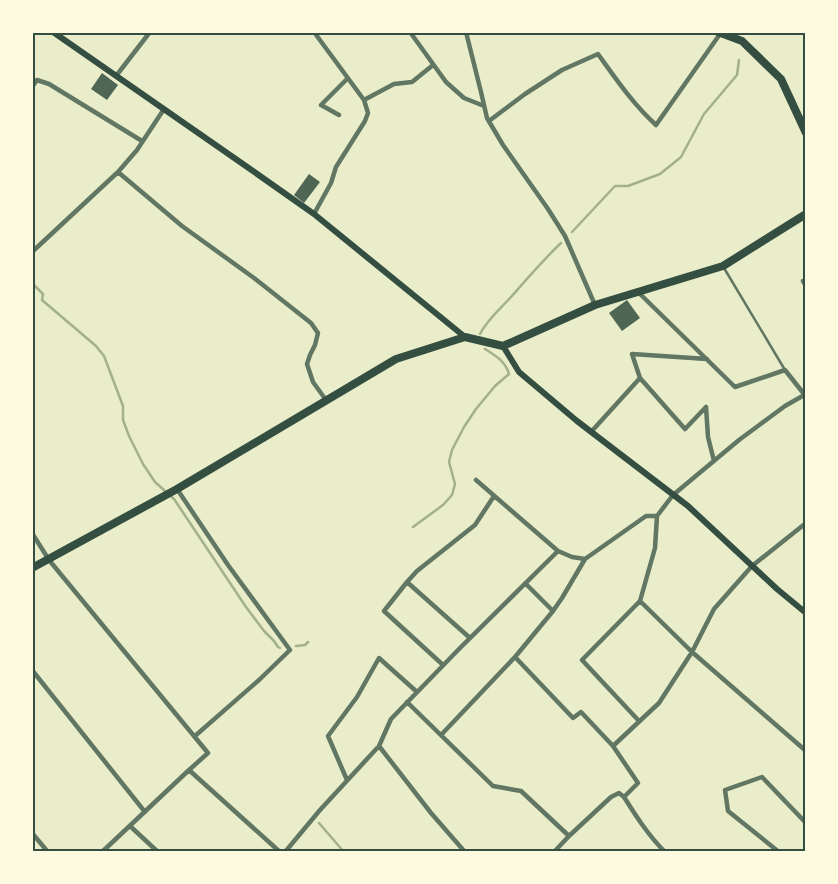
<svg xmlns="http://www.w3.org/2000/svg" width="838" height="884" font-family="'Public Sans',sans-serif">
  <rect width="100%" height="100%" fill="#e9edc9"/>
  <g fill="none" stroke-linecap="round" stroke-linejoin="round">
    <path stroke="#a3b18a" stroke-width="2.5" d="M572,232l43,-46h13l32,-12 21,-17 23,-43 33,-39 2,-15
      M32,283l11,11 -1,6 54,46 8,10 19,50v14l6,16 14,28 12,18 19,17 72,108 18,24 10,10 4,6 2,1
      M480,334c7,-14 20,-25 30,-36 17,-19 33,-38 51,-55
      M413,527l30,-22 9,-10 3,-11 -6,-22 3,-12 12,-23 12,-18 19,-23 14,-12c-4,-13 -13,-18 -24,-25
      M296,646l9,-1 3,-3
      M319,823l25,29"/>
  </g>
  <path fill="#4f6655" d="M102,73l16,12 -11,15 -16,-11z
    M309,174l11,8 -16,21 -10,-8z
    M627,300l13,18 -18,13 -13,-18z"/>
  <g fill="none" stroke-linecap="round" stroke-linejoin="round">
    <path stroke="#617663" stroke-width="2.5" d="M724,268l61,102"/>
    <path stroke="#617663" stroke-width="4.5" d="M410,32l36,50 18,16 20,8
      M466,32l15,60 6,26 16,27 45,64 17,27 30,69
      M116,76l34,-44
      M32,87l5,-7 12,4 93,57
      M364,100l30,-16 18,-2 21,-17
      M339,115l-18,-10 26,-26
      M489,121l36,-27 37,-24 36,-16c18,25 35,50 58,71l64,-91
      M118,172l64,54 72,52 57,45 7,10 -3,12 -5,10 -3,9 6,18 13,18
      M314,214l17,-31 5,-16 29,-46 3,-8 -4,-13 -50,-68
      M32,252l86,-80 19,-22 27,-41
      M803,281l3,5
      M638,292l97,95 50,-17 19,24
      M707,359l-75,-5 8,24 45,51 21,-22 2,30 6,24
      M591,432l49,-54
      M476,480l82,71 14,6 13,2 61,-43h11l16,-21 66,-55 46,-34 21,-12
      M177,489l51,76 62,85 -31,30 -64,56
      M657,516l-2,32 -15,53 52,51 114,99
      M32,533l17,27 159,193 -19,17 -87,82
      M407,582l-23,29 59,54
      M526,584l27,27 -38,46 58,61 8,-6 32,34 46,-43 33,-51 22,-43 38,-43 54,-43
      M553,611l9,-13 23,-39
      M470,638l-63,-56 10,-11 58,-46 19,-29
      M32,670l113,142
      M407,702l86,84 28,5 48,45 42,-39 8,-4 5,4
      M639,721l-57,-61 58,-59
      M441,735l74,-78
      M379,746l52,67 34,39
      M613,746l25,37 -14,14c12,19 24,38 41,55
      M189,770l91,82
      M347,780l-19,-44 29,-39 22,-39 38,34
      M130,826l28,26
      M32,833l16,19
      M285,852l35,-42 59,-64 12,-27 69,-71 98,-97
      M554,852l15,-16
      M779,852l-51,-41 -3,-21 37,-13 44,46"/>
    <path stroke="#344e41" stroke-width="6" d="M53,32l200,139 61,43 151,123
      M503,346l16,26 58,49 111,85 89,83 29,24"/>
    <path stroke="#344e41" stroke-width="8" d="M718,32l24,9 39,38 25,54
      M32,568l145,-79 219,-130 69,-22 38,9 92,-41 128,-39 83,-52"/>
  </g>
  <rect width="838" height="884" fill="none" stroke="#fefae0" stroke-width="68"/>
  <rect x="34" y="34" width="770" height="816" fill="none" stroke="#344e41" stroke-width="2"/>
</svg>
